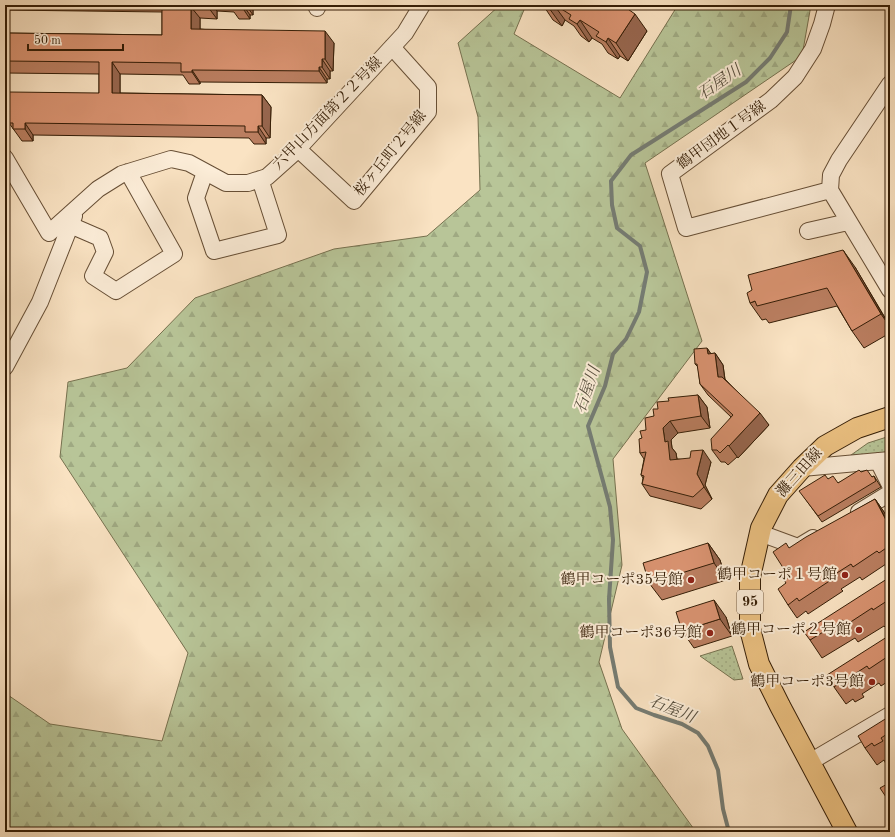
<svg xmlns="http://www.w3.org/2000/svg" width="895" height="837" font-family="'Old Standard TT','Noto Serif JP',serif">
  <defs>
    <pattern id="forest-firs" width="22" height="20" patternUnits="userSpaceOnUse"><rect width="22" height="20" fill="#b8c598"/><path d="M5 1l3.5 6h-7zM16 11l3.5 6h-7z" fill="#9fa982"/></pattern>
    <pattern id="park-dots" width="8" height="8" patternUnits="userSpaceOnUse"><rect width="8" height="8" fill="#b8c598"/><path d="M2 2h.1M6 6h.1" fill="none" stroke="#9fa982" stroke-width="1.8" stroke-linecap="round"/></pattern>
  </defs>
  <rect width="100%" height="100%" fill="#fae3c3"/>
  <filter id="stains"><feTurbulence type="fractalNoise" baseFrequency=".005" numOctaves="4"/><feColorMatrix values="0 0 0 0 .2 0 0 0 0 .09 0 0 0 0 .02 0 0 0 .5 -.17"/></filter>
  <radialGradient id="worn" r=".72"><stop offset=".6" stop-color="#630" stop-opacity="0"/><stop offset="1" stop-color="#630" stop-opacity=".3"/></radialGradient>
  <path fill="url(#forest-firs)" stroke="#76714f" d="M500,5h26l-12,29 106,64 58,-93h133l-9,51 -157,107 57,178 -89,118 9,106 -23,97 23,67 74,103h-691v-139l45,31 112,17 26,-88 -128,-196 8,-75 59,-14 68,-70 139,-49 93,-13 53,-46 -2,-73 -20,-74z"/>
  <path fill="url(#park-dots)" stroke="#76714f" d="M890,436v19l-46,5 24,-17z
    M732,646l11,33 -9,1 -34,-24z"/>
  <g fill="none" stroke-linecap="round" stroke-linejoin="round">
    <path stroke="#757c73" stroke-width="4" d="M729,832l-6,-23 -5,-39 -10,-24 -10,-13 -16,-9 -28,-9 -18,-7 -18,-21 -8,-40 -1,-48 4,-59 -3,-33 -22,-81 17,-40 8,-32 13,-15 13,-27 8,-40 -7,-26 -23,-18 -5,-23 -1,-24 20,-26 115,-73 24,-24 17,-26 4,-27"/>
    <g stroke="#664e35" stroke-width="18">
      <path id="minor" d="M317,5v3
        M827,5l-5,19 -9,25 -18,28 -24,23 -101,74 16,54 144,-38
        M890,84l-51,76 -8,15 -1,15 60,100
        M298,149l56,52 74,-89v-25l-36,-40
        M5,158l44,75 49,-44 24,-15 49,-15 18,4 37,20h22l19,-6 28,-25 110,-119 17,-28
        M205,172l-9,26 18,53 64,-16 -18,-56
        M70,225l30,13 5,14 -12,24 23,15 58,-37 -46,-82
        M808,231l40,-9
        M5,367l35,-65 34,-86
        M878,461l12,24
        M802,468l88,-8
        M859,512l31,-19
        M760,533l38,14 15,-9
        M810,762l80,-47"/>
    </g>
    <g stroke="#341d06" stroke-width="22">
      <path id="major" d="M847,832l-67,-126 -21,-42 -9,-35v-52l11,-49 17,-33 24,-27 23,-22 32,-18 33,-11"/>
    </g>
    <use href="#minor" stroke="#fcedd8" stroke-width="16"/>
    <use href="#major" stroke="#edc282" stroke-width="20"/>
  </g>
  <path fill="#ba7e60" stroke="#341d06" d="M5,5h248v10h-3v4h-11l-5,-7 -17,-1v8l-17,-1v11l134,14 -1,28h-3v8h-3v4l-127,-1v2h-11l-6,-9 -63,-1v19l142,2 9,12 -1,31h-4v6h-12l-5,-6 -216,-3v6h-11l-13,-18 90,-30v-19l-94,-1v-40l157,2v-23l-157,-2z
    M543,5h79l25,26 -19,30 -8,-5 -2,3 -10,-6 -6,-9 -10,-6 -3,4 -8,-6 -7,-10 -9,-6 -3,6 -9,-6z
    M855,267l35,59v7l-26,15 -12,-17 -15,-25 -68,17 -3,-4 -4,1 -12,-17z
    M707,348l4,6 4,-1 8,12 2,14 44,46 -31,33 -1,-1 -9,8 -3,-3h-4l-9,-12 19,-33 -23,-22 -8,-11 -2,-17 -3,-3z
    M698,395l9,12 3,21 -32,5 -7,7 1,8 4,5 1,6 34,3 -6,23 7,14 -11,10 -51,-13 -8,-12 1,-6 -2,-3 3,-16 -4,-6 2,-15 12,-22 4,-7 11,-8z
    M861,472l11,5 2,-1 7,11 -59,35 -18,-25 24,-18 10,4z
    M875,499l9,13 6,11v42l-2,1 -2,-2 -24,16 -2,-3 -19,12 2,2 -35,23 -2,-3 -9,7 -9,-13 -2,-22 3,-6 1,-29z
    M708,543l12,17 6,20 -64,20 -13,-17z
    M890,577v47l-5,3 -1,-1 -26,16 -3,-4 -33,20 -12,-18z
    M726,617l6,19 -38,12 -12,-17z
    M890,635v45l-9,6 -2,-3 -17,11 2,3 -9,5 -2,-3 -7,5 -12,-17z
    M890,716v45l-4,3 -2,-4 -7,5 -12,-17z"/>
  <path fill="#97664e" stroke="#341d06" d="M208,5h4l5,6v8l-9,-12z
    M242,5h1l7,10v4l-8,-12z
    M246,5h7v10z
    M551,5h3l11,15 -3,6 -13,-18z
    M191,7l9,11v23l-9,-12z
    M635,14l12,17 -19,30 -12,-18z
    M580,20l12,18 -3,4 -12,-18z
    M325,31l9,12 -1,28 -8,-12z
    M608,38l12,18 -2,3 -12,-17z
    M322,59l8,12v8l-8,-12z
    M112,62l8,12v31l-8,-12z
    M319,67l8,12v4l-8,-12z
    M192,70l8,12v2l-8,-12z
    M262,95l9,12 -1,31 -8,-12z
    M25,123l8,12v6l-8,-12z
    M258,126l8,12v6l-8,-12z
    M843,250l12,17 35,60 -9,-13z
    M707,348l8,12 -7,-6z
    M715,353l8,12 3,24 -8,-12z
    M698,395l9,12 3,21 -9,-12z
    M760,413l9,12 -31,33 -9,-12z
    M670,421l8,12 -7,7 1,8 4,5 3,19 -9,-12 -5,-18 -2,-14z
    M703,450l8,12 -6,23 7,14 -8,-12 -7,-13z
    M875,499l9,13 6,11v3z
    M708,543l12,17 6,20 -12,-17z
    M714,600l12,17 6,19 -12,-17z"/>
  <path fill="#d89270" stroke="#341d06" d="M162,5h46v2h-17v22l134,2v28h-3v8h-3v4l-127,-1v2h-11v-9l-69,-1v31l150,2v31h-4v6h-13v-6l-220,-3v6h-12v-6h-4v-31l90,1v-31l-94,-1v-28l157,2z
    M231,5h11v2h-11z
    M544,5h7l-2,3z
    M555,5h67l13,9 -19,29 -8,-5 -2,4 -10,-6 3,-4 -19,-12 -3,4 -8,-5 2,-4z
    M843,250l38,64 -29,17 -25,-43 -70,18 -2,-5 -5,2 -3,-10 5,-3 -4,-15z
    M707,348l1,6 7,-1 3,24h4l38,36 -31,33 -1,-1 -8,8 -3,-3h-5l-1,-11 22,-24 -33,-31 -3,-20h-2l-1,-15z
    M698,395l3,21 -31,5 -7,7 2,14 3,-1 2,19 20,-2 1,-7 12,-1 -6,24 7,13 -11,10 -51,-13 2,-8 -3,-1 5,-23 -6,1 -1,-14 3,-1 -2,-7 6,-1 -1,-12 9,-2 -1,-7h5l-1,-7 12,-1 -1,-3z
    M859,470l2,2 6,-2 5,7 2,-1 2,5 -58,35 -19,-25 26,-16 3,4 5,-3 5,7z
    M875,499l12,23 3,3v15l-4,3 3,3 -10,7 -2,-2 -24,16 -2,-3 -19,12 2,2 -35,23 -2,-3 -9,7 -10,-16 8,-6 -2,-3 5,-3 -16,-25 13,-9 3,5 17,-11z
    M708,543l6,20 -65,20 -6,-20z
    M890,577v22l-17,11 -1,-2 -26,17 -3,-5 -33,20 -6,-8z
    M714,600l6,19 -38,12 -6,-19z
    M890,635v20l-21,14 -2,-3 -17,11 2,3 -9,5 -2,-3 -7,5 -7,-12z
    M890,716v16l-9,6 2,3 -9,5 -2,-3 -7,5 -7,-12z
    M890,777v26l-10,-15 9,-5 -2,-4z"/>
  <g fill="#8f2418" stroke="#fcedd8" stroke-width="1.5">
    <circle cx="845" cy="575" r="4"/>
    <circle cx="691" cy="580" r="4"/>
    <circle cx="859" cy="630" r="4"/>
    <circle cx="710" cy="633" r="4"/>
    <circle cx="872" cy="682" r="4"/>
  </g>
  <g text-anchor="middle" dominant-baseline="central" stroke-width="4" stroke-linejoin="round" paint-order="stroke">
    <rect fill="#fcedd8" stroke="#705b45" stroke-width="1" x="737" y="590" width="26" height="24" rx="3"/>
    <g font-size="14" font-weight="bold" fill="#341d06">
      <text x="750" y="602">95</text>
    </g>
    <g font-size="15" fill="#341d06" stroke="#fcedd8">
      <text transform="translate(328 114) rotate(-46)">六甲山方面第２２号線</text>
      <text transform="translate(722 136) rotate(-36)">鶴甲団地１号線</text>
      <text transform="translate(391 154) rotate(-51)">桜ヶ丘町２号線</text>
      <text transform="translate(800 473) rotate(-48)">灘三田線</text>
    </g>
    <g font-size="15" fill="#341d06" stroke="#fcedd8" text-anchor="end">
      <text x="837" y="575">鶴甲コーポ１号館</text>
      <text x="683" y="580">鶴甲コーポ35号館</text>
      <text x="851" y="630">鶴甲コーポ２号館</text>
      <text x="702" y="633">鶴甲コーポ36号館</text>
      <text x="864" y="682">鶴甲コーポ3号館</text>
    </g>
    <g font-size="16" font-style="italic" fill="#554d3d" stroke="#fcedd8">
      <text transform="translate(720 83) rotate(-34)">石屋川</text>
      <text transform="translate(588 390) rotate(-71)">石屋川</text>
      <text transform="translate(672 710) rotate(22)">石屋川</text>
    </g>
  </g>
  <rect width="895" height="837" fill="none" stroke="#fae3c3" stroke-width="20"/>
  <rect x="6" y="6" width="883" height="825" fill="none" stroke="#341d06" stroke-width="2"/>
  <rect x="10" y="10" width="875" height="817" fill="none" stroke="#341d06"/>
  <path d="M28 44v6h95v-6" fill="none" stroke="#341d06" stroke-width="2"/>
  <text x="34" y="44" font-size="12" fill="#341d06" stroke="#fcedd8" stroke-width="3" paint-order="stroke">50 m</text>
  <rect width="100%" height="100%" filter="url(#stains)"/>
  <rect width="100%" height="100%" fill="url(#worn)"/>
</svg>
